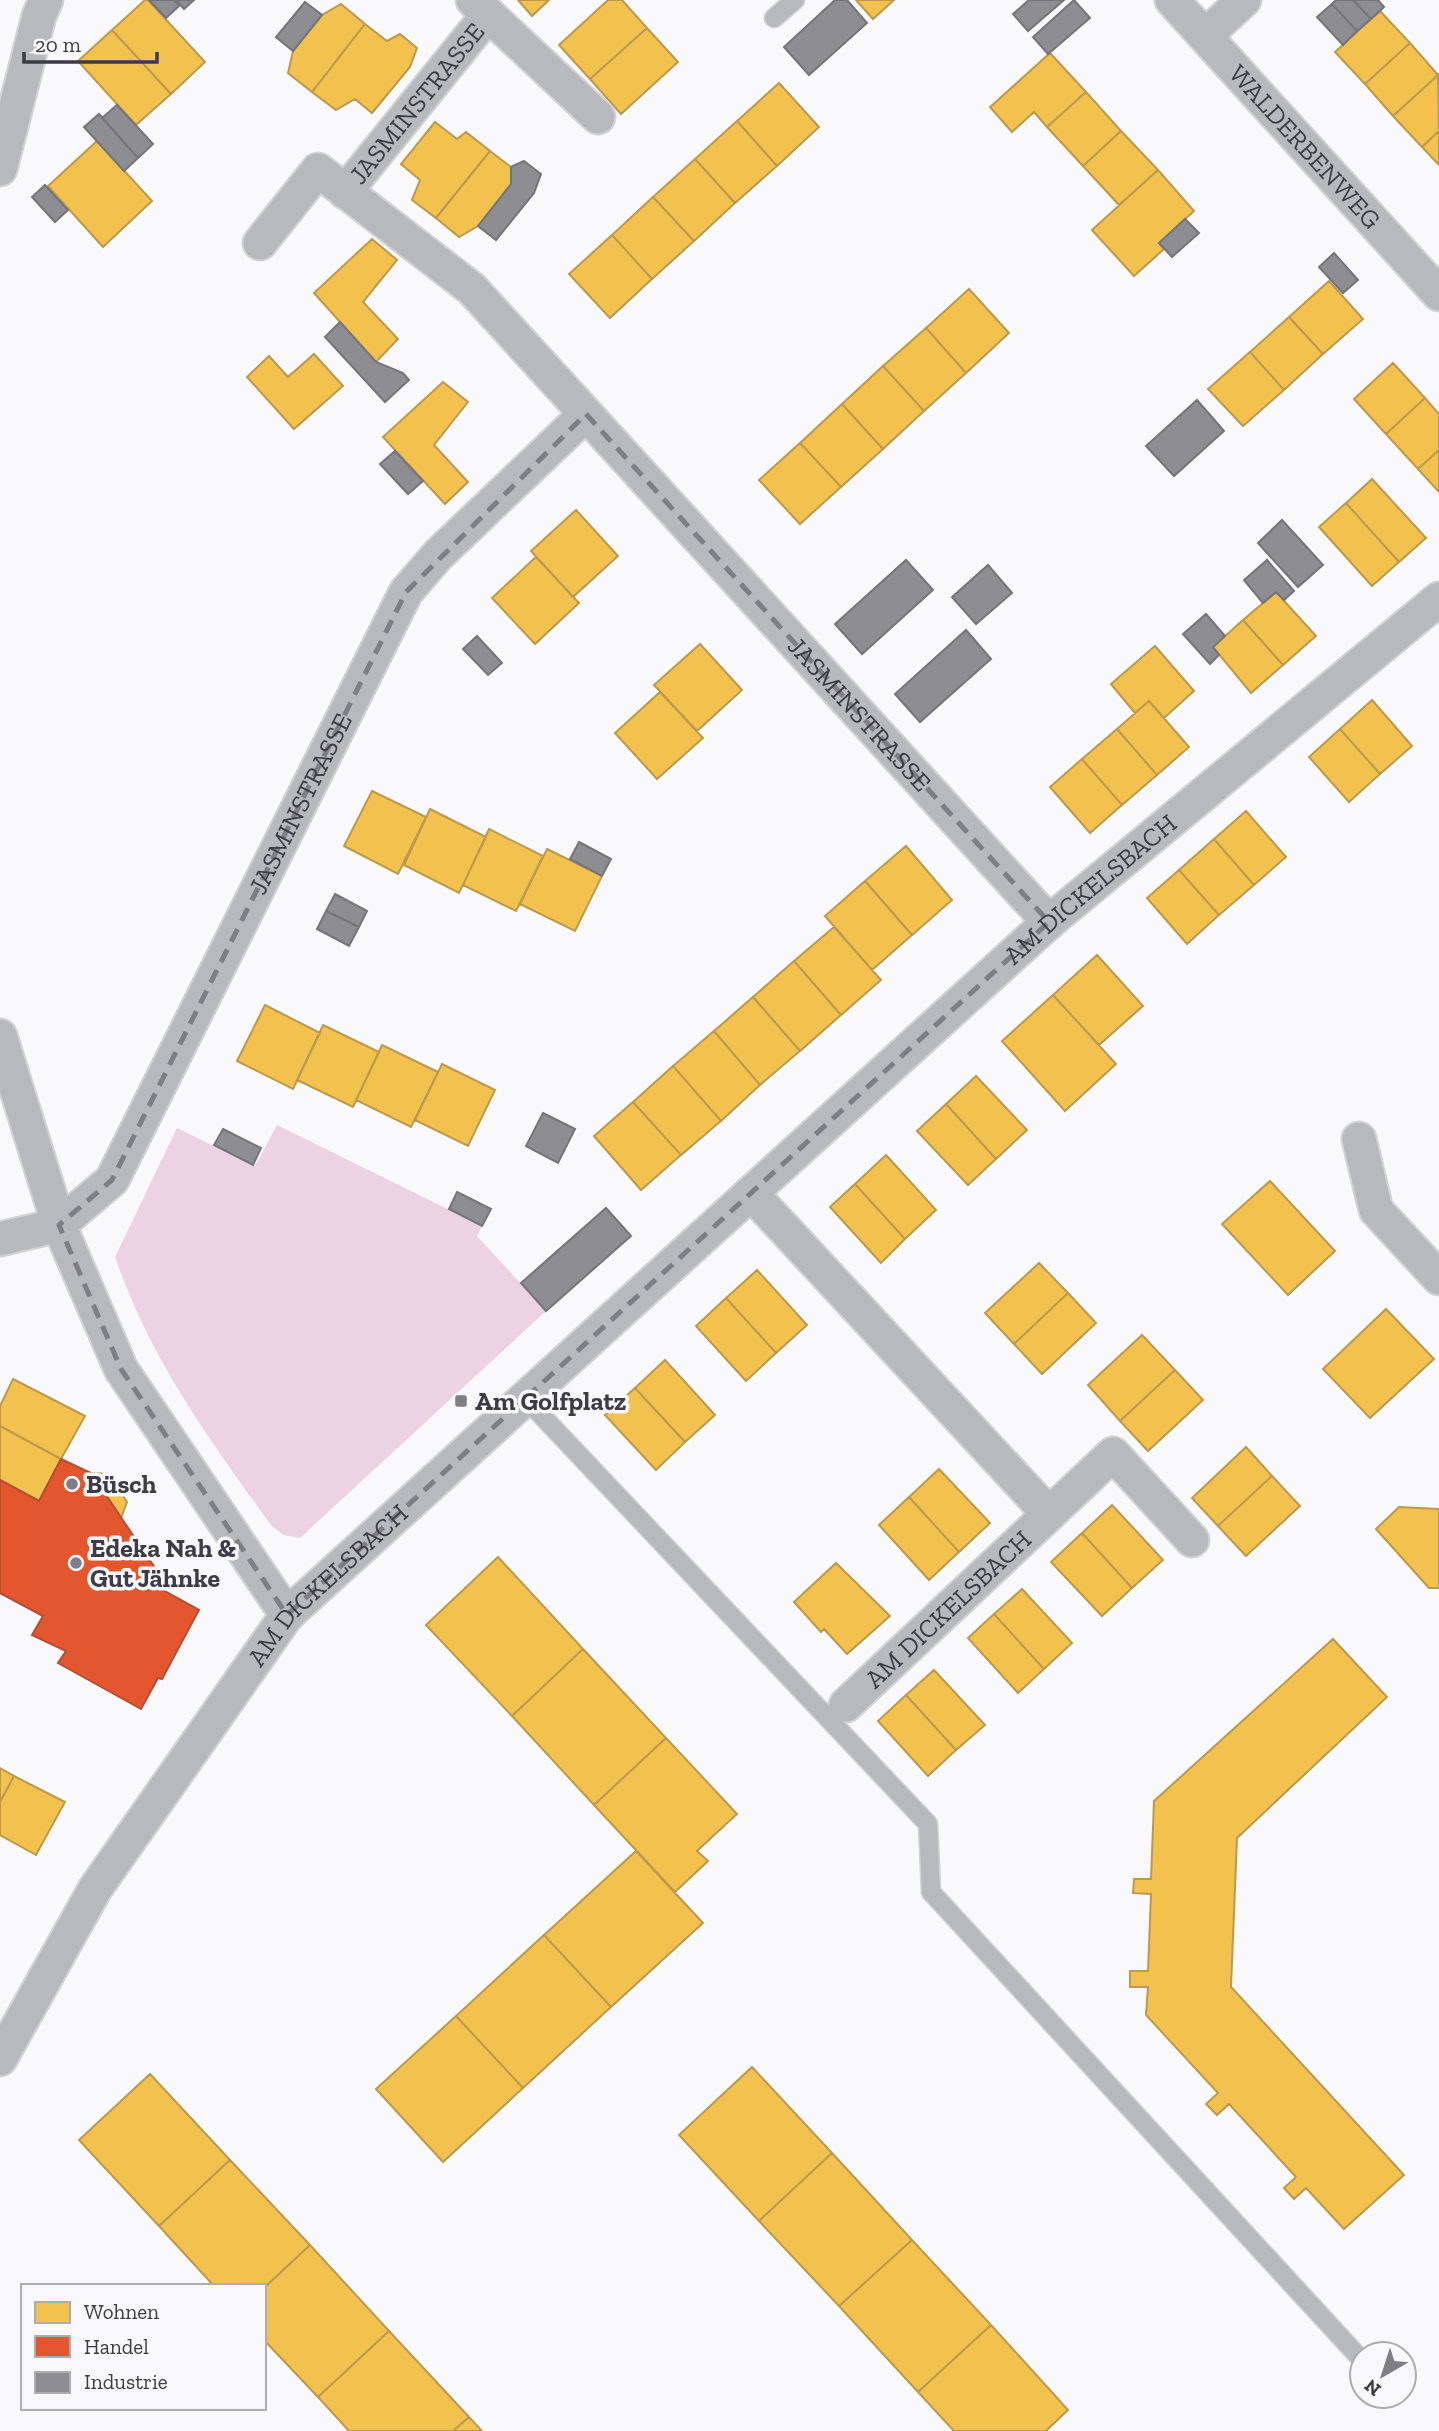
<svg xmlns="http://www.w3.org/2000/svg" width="1439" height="2431" font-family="'Zilla Slab',serif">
  <rect width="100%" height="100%" fill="#f9f8fb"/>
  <path fill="#edd2e3" d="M277,1125l205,101 -5,10 69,75 -246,227 -17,-3 -12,-10c-63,-87 -120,-165 -156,-268l62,-129 78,38z"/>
  <path fill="#f2c14e" stroke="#bc994c" stroke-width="2" d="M145,0h3l57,62 -34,32 -59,-64z
    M518,0h31l-17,16z
    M608,0h14l25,28 -57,51 -31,-34z
    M856,0h38l-21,19z
    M341,4l24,20 -53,68 -24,-19 5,-22 29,-36z
    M1380,11l30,32 -45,41 -30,-32z
    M365,24l22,17 13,-7 17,14 -7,19 -38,46 -17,-14 -19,11 -24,-18z
    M647,28l31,34 -57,52 -31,-35z
    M112,30l59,64 -35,31 -58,-64z
    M1410,43l28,32 -45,41 -28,-32z
    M1050,53l36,39 -39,35 -13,-15 -22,20 -22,-25z
    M1438,75l1,56 -17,16 -29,-31z
    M779,83l40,44 -42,39 -40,-45z
    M1086,92l35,39 -38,35 -36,-39z
    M737,121l40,45 -42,37 -40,-44z
    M435,122l22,17 9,-7 24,19 -54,67 -24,-18 8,-20 -19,-16z
    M1121,131l37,39 -39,35 -36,-39z
    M1439,131v34l-17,-18z
    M97,141l55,60 -49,46 -55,-61z
    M490,151l21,16v17l-33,42 -19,11 -23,-19z
    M695,159l40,44 -41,38 -41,-44z
    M1158,170l36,41 -35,32 5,6 -30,27 -42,-46z
    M653,197l41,44 -42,38 -40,-44z
    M612,235l40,44 -42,39 -41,-44z
    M372,239l25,21 -34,42 35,37 -22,23 -62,-69z
    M1329,281l34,38 -40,35 -34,-37z
    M969,289l40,44 -43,40 -40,-45z
    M1289,317l34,37 -39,36 -34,-38z
    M926,328l40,45 -42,38 -41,-45z
    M1250,352l34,38 -41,36 -35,-37z
    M314,354l29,32 -49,43 -47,-52 22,-21 19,21z
    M1393,363l32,35 -39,36 -32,-35z
    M883,366l41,45 -41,38 -41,-45z
    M443,382l25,20 -34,43 34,37 -23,22 -62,-67z
    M1425,398l14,16v36l-21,19 -32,-35z
    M842,404l41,45 -42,38 -41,-44z
    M800,443l41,44 -41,37 -41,-44z
    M1439,450v42l-21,-23z
    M1372,479l54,59 -27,24 -53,-59z
    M1346,503l53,59 -27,24 -53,-59z
    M576,510l42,46 -45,41 -42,-46z
    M536,557l43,46 -44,41 -43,-46z
    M1276,592l40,44 -33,29 -40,-45z
    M1243,620l40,45 -32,28 -38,-46z
    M700,644l42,46 -45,41 -43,-46z
    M1155,646l39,45 -30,27 -15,-17 -14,12 -24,-29z
    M660,692l43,46 -46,41 -42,-46z
    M1372,700l40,46 -32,28 -40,-45z
    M1149,701l40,46 -32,28 -40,-46z
    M1117,729l40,46 -35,30 -40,-46z
    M1340,729l40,45 -31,28 -40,-45z
    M1082,759l40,46 -32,28 -40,-46z
    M372,791l54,26 -28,57 -54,-28z
    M430,809l56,28 -27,56 -55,-28z
    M1246,811l40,46 -32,28 -40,-46z
    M489,829l54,27 -27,55 -53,-26z
    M1214,839l40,46 -35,30 -40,-45z
    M906,846l46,54 -40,35 -47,-54z
    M547,849l55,27 -27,55 -55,-27z
    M1179,870l40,45 -32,29 -40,-46z
    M865,881l47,54 -40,35 -47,-54z
    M834,927l47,53 -40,35 -47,-54z
    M1097,955l46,51 -44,39 -46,-50z
    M794,961l47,54 -41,36 -47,-54z
    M1053,995l63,69 -51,47 -63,-70z
    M753,997l47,54 -40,34 -46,-54z
    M265,1005l55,28 -27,56 -56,-28z
    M323,1025l56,27 -26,55 -56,-27z
    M714,1031l46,54 -39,36 -48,-55z
    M382,1045l56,27 -27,55 -55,-27z
    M442,1064l53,26 -27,56 -53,-26z
    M673,1066l48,55 -40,34 -48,-53z
    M976,1076l51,54 -31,29 -50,-55z
    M633,1102l48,53 -40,35 -47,-54z
    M946,1104l50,55 -28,26 -51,-54z
    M886,1155l50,55 -31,29 -50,-55z
    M1270,1181l65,70 -47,44 -66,-71z
    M855,1184l50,55 -24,24 -51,-56z
    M1039,1263l29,30 -54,51 -29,-31z
    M757,1270l50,55 -31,28 -50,-55z
    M1068,1293l28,30 -54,51 -28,-30z
    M726,1298l50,55 -30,28 -50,-55z
    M1386,1309l48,50 -64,59 -47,-49z
    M1142,1335l33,35 -55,51 -32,-36z
    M665,1360l50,55 -30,27 -50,-54z
    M1175,1370l28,30 -55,51 -28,-30z
    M13,1379l72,37 -24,43 -61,-33v-20z
    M635,1388l50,54 -29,28 -51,-55z
    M0,1426l61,33 -22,42 -39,-21z
    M1246,1447l26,29 -54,50 -26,-28z
    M939,1469l51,54 -31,29 -50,-55z
    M91,1473l17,1 19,28 -6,16z
    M1272,1476l28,30 -54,50 -28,-30z
    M909,1497l50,55 -30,28 -50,-55z
    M1112,1505l51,55 -31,28 -50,-55z
    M1399,1507l40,2v79h-10l-53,-59z
    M1082,1533l50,55 -30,28 -51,-54z
    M498,1557l85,92 -71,67 -86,-91z
    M836,1563l54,53 -43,38 -23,-25 -3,3 -27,-30z
    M1022,1589l50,54 -28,26 -50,-55z
    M994,1614l50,55 -26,24 -50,-55z
    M1333,1639l54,58 -150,141 -6,149 173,188 -60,54 -38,-41 -12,11 -10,-11 12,-11 -67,-73 -12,11 -11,-11 12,-11 -72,-78 2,-28h-18v-16h18l3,-77 -18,-1 1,-14h17l3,-78z
    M583,1649l83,89 -72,67 -82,-89z
    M934,1670l51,55 -29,25 -50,-55z
    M906,1695l50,55 -28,26 -50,-55z
    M666,1738l71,76 -40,37 11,10 -33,31 -81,-87z
    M0,1768l14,8 -14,26z
    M14,1776l51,26 -29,53 -36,-20v-33z
    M636,1851l67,72 -92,84 -67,-72z
    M544,1935l67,72 -88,81 -67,-72z
    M456,2016l67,72 -80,74 -67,-73z
    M752,2067l80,86 -73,68 -80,-86z
    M150,2074l80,86 -71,66 -80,-86z
    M832,2153l80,87 -73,66 -80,-85z
    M230,2160l80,85 -46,43 -50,-2 -55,-60z
    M912,2240l79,85 -73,67 -79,-86z
    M310,2245l79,86 -71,66 -54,-57v-52z
    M991,2325l77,85 -22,21h-92l-36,-39z
    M389,2331l80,86 -16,14h-104l-31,-34z
    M469,2417l13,14h-29z"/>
  <path fill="#e4572e" stroke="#b24f35" stroke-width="2" d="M61,1459l30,14 75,111 -3,6 36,20 -37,69 -4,-1 -17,31 -83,-46 8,-12 -34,-16 11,-19 -43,-23v-113l39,21z"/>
  <path fill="#8d8d92" stroke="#75747b" stroke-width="2" d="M149,0h25l5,6 -13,12z
    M176,0h18l-10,9z
    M835,0h12l20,23 -58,52 -25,-28z
    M1029,0h35l-36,31 -15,-17z
    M1074,0l16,18 -42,36 -15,-17z
    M1336,0h17l18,19 -14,12 -25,-27z
    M1353,0h25l6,7 -13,12z
    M305,2l17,13 -29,36 -17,-14z
    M1332,4l25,27 -14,14 -26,-28z
    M117,105l36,39 -15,14 -36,-40z
    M99,114l39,44 -14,13 -40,-44z
    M524,161l17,13 -7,19 -38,47 -18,-14 33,-42v-17z
    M45,185l23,25 -13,12 -23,-25z
    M1185,219l14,14 -27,24 -13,-14z
    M1334,253l24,27 -15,13 -24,-26z
    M340,322l36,40 27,11 6,7 -24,22 -60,-65z
    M1197,400l27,31 -50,45 -28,-30z
    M395,451l28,30 -15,13 -28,-30z
    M1282,520l41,45 -25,22 -40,-44z
    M906,560l27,30 -71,64 -27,-30z
    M1267,560l27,31 -10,9 -8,-8 -13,11 -19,-23z
    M988,565l24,28 -36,31 -24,-27z
    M1206,614l19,22 -12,11 6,8 -9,9 -27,-30z
    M966,630l25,29 -71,63 -25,-28z
    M477,636l25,27 -14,12 -25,-26z
    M579,842l32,17 -9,17 -32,-17z
    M335,894l32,17 -8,16 -33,-16z
    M326,911l33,16 -10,19 -32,-17z
    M543,1113l32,16 -17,34 -32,-17z
    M223,1129l38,19 -8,17 -39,-20z
    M457,1192l34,17 -9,17 -33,-17z
    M606,1208l25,28 -85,75 -25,-28z"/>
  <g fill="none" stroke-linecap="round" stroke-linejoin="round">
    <g stroke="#d3d3d6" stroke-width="21">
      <path id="service" d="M774,18l21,-18
        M525,1398l403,426 3,68 427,464"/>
    </g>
    <g stroke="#d3d3d6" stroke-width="37">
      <g id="minor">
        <path d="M473,0l125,117"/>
        <path id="s1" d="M1172,0l267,294"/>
        <path d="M1205,36l39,-36"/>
        <path d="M0,169l39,-153 7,-16"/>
        <path id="s2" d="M345,192l142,-176"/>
        <path d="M260,243l58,-73 154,119 114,125"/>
        <path d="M0,1036l59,189 62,144 166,246"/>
        <path d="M1359,1139l17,71 63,68"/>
        <path d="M751,1193l298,321"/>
        <path id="s3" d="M0,1239l59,-14 53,-45 294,-588 32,-37 148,-141 463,508"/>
        <path id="s4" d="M846,1705l267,-251 79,86"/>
        <path id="s5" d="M0,2059l95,-170 192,-274 762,-693 390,-323"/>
      </g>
    </g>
    <use href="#service" stroke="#b8b9bd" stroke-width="18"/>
    <use href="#minor" stroke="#b8b9bd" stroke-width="33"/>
  </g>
  <path fill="none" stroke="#7f7d85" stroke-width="5" stroke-dasharray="14 9" stroke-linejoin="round" d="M586,414l463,508 -762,693 -166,-246 -62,-144 53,-45 294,-588z"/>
  <g fill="#7f7d85" stroke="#f8f7fc" stroke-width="2.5">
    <rect x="454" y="1394" width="14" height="14" rx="3.5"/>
    <circle cx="72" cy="1484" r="7"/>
    <circle cx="76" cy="1563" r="7"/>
  </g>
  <g text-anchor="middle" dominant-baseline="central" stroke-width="7" stroke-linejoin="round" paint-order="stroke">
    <g font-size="26" fill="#3d3b46" stroke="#f8f7fc">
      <text stroke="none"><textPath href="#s2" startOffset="114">JASMINSTRASSE</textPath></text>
      <text stroke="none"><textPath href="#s1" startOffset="198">WALDERBENWEG</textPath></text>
      <text stroke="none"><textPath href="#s3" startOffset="1447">JASMINSTRASSE</textPath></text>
      <text stroke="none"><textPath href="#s3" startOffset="551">JASMINSTRASSE</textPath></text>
      <text stroke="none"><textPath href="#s5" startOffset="1612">AM DICKELSBACH</textPath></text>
      <text stroke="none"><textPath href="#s5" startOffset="579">AM DICKELSBACH</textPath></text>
      <text stroke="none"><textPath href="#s4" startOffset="140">AM DICKELSBACH</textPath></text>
    </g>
    <g font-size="26" font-weight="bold" fill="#3d3b46" stroke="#f8f7fc" text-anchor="start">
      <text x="475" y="1401">Am Golfplatz</text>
      <text x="86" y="1484">Büsch</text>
      <text x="90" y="1548">Edeka Nah &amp;<tspan x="90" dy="30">Gut Jähnke</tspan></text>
    </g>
  </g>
  <rect x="21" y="2284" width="245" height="126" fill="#f8f7fc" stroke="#adacb3" stroke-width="2"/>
  <rect x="35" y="2302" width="35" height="21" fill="#f2c14e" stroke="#adacb3" stroke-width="2"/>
  <text x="84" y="2319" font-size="21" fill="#3d3b46">Wohnen</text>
  <rect x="35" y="2336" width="35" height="21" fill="#e4572e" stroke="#adacb3" stroke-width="2"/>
  <text x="84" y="2354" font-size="21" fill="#3d3b46">Handel</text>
  <rect x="35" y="2372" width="35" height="21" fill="#8d8d92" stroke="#adacb3" stroke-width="2"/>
  <text x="84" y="2389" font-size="21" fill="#3d3b46">Industrie</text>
  <g transform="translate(1383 2375) rotate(219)"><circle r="33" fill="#f8f7fc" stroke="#adacb3" stroke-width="2"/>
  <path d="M0-5L12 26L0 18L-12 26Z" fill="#7f7d85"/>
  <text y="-10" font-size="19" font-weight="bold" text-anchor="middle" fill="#3d3b46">N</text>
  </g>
  <path d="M24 52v10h133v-10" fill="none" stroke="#3d3b46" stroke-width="3.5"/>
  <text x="35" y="52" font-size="21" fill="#3d3b46" stroke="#f8f7fc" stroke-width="5" paint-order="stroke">20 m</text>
</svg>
